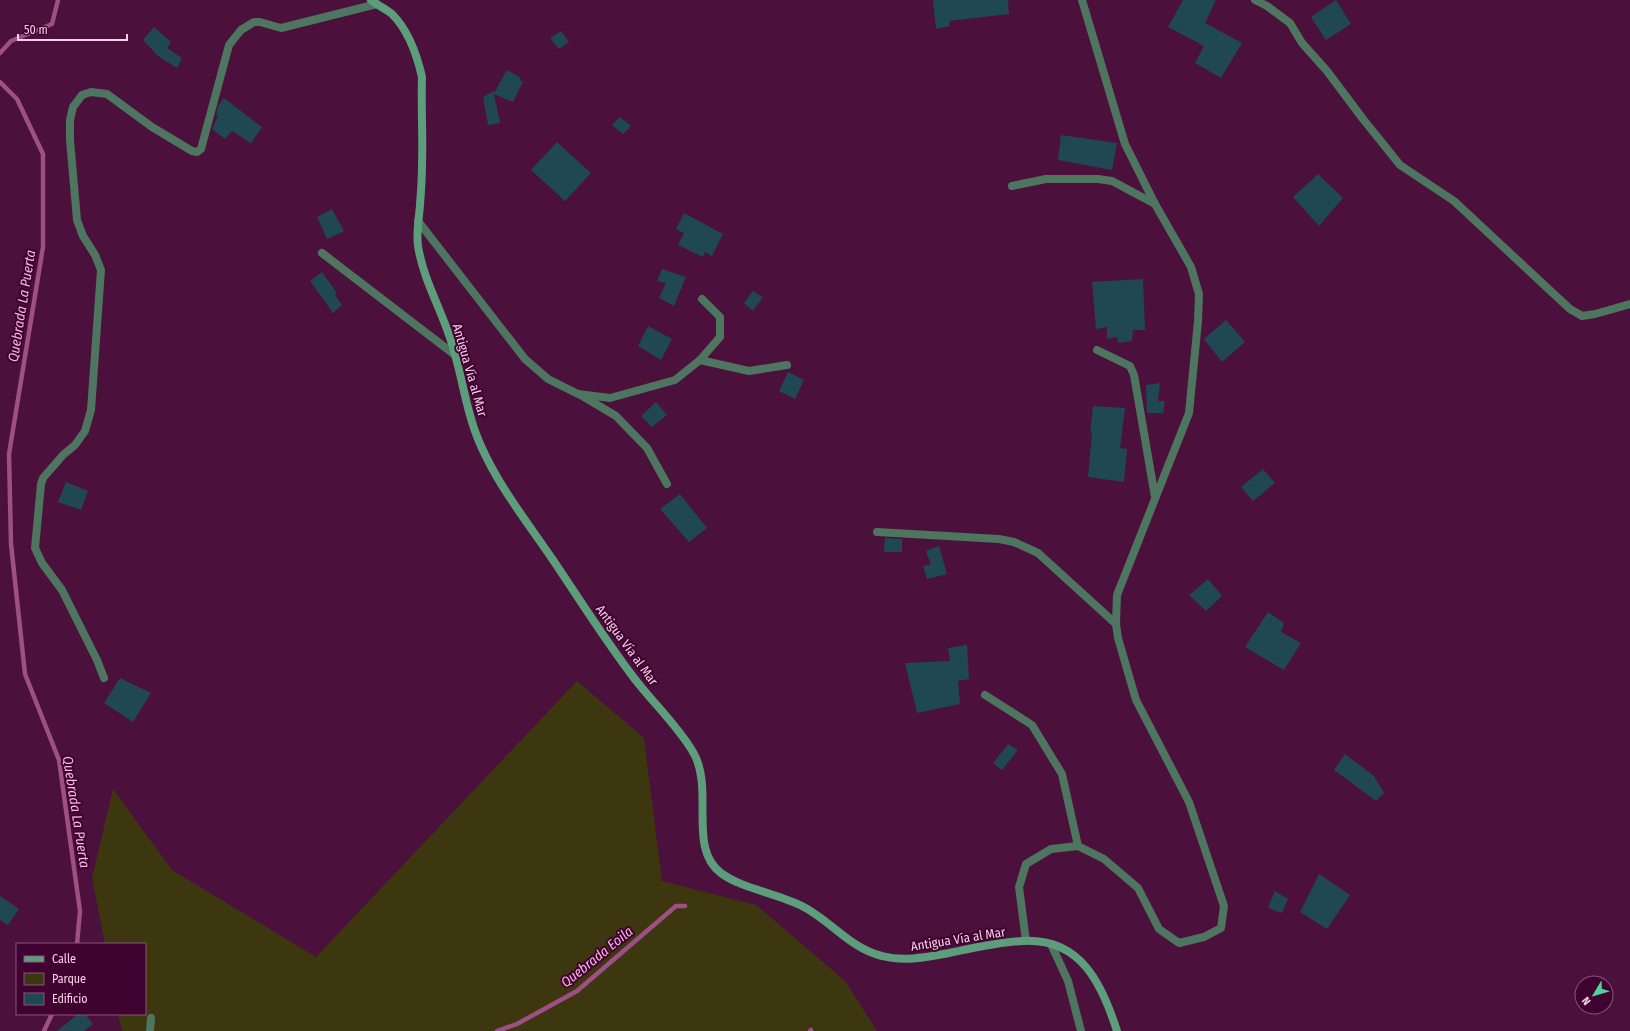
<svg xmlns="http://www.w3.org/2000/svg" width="1630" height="1031" font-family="'Fira Sans Condensed',sans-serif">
  <rect width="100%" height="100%" fill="#4b103b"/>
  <path fill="#3d370f" d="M577,681l67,57 18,143 94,24 89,76 32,50h-755l-4,-17h27v-70h-40l-13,-66 21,-89 59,81 144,87z"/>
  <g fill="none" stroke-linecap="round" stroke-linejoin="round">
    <path stroke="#9e4f85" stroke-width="4.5" d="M0,53l11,-12 41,-17 6,-24
      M0,82l17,17 26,55v93l-34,207 2,90 14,130 34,86 21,151 -3,33
      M44,1031l8,-17
      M497,1031l20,-7 60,-33 99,-85h9
      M810,1031l1,-1"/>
  </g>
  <path fill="#1f4854" d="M933,0h75l1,14 -60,7 1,5 -14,3z
    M1183,0h33l-11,23 37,20 -21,35 -26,-15 9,-17 -36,-19z
    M1336,0l15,24 -25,16 -15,-23z
    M154,27l17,15 -4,6 15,10 -5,10 -19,-12 -15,-16z
    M561,31l8,11 -10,7 -9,-11z
    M507,70l14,8 -1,2 3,2 -10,20 -19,-8 6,29 -12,2 -5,-28 11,-6v2z
    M224,98l38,29 -11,16 -19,-12 -7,8 -13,-10 6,-13 -2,-1 2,-9z
    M620,117l11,9 -8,8 -11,-9z
    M1061,135l56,8 -5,27 -54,-10z
    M557,142l34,31 -26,28 -34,-31z
    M1318,174l25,24 -24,28 -26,-29z
    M332,209l12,22 -17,8 -10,-22z
    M684,213l39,21 -11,22 -7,-4 -2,5 -25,-12 6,-12 -8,-4z
    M662,269l24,8 -12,29 -15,-8 7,-15 -9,-2z
    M322,272l15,21 -2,2 7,10 -9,8 -23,-32z
    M1143,279l2,51h-12l-1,11 -14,2 -1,-6 -10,2v-12l-11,2 -4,-47z
    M753,291l10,6 -10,14 -9,-8z
    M1226,320l19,22 -23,20 -18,-23z
    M648,326l24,13 -11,21 -23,-14z
    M788,372l16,8 -9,19 -16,-8z
    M1160,383l-2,18h7l-2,12h-16l-1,-28z
    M656,402l11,13 -15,12 -11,-11z
    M1093,406l32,2 -5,40 7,1 -3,33 -36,-5 4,-44h-2z
    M1263,469l12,14 -22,18 -12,-14z
    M66,482l22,9 -7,19 -23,-8z
    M680,494l27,34 -18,14 -29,-33z
    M885,538l17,1v13h-18z
    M939,546l8,28 -20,5 -4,-13 8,-1 -5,-14z
    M1208,579l14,17 -16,15 -17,-16z
    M1268,612l16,11 -3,9 20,11 -17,27 -39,-23z
    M967,645l2,34 -11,2 2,23 -43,9 -12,-50 45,-2 -2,-13z
    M120,678l31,15 -18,29 -29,-19z
    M1008,744l10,6 -16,20 -9,-7z
    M1345,754l29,22 10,17 -8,8 -42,-31z
    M1319,874l31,21 -23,34 -27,-17z
    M1275,891l13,8 -6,14 -14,-5z
    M0,896l19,13 -11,16 -8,-5z
    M78,1014h7l8,10 -9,7h-27z"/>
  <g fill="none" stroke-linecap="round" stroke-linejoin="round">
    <path stroke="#4d7560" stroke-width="8" d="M1012,186l34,-7h52l14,2 43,23
      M700,360l49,11 38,-6
      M579,394l37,22 31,32 20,36
      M877,532l122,7 15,3 24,11 78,71
      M985,695l47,30 30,49 16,72
      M1051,944l17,37 13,50
      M150,1031l1,-13"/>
    <path stroke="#4d7560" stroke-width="8" d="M1255,0l12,6 23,17 12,20 25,28 36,48 37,46 54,36 116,108 12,7 13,-2 35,-10
      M418,221l107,138 23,20 30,15 32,4 65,-18 25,-20 20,-23v-20l-18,-18
      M322,253l133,102
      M1097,350l33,16 4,9 21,122
      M104,678l-7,-18 -35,-70 -20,-27 -7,-15 6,-64 2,-6 20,-23 12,-10 10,-14 6,-21 10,-140 -6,-15 -12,-19 -6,-16 -7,-80v-20l3,-13 9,-12 9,-3 16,2 45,33 40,24 5,1 4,-3 28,-104 12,-15 13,-8h6l21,6 96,-24
      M1026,941l-7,-54 7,-23 25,-15 27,-3 26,13 34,29 21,41 20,14 25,-6 17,-9 3,-22 -35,-104 -53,-102 -18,-62 -2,-14 1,-29 72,-182 9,-92 1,-27 -8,-27 -36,-63 -30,-60 -43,-144"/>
    <path stroke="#5c9d7c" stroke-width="8" d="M371,0c6,5 15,9 21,14 16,16 25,41 30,63 -1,29 1,59 0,88 0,13 -1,27 -2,40 -1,14 -4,28 -2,41 5,32 21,59 31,89 13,36 16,76 32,111 18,41 47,77 72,114 27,40 52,80 81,118 19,25 43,47 59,74 22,37 -6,96 28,121 19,15 58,21 81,33 28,14 49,43 80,50 23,6 45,1 67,-3 24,-5 49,-11 74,-12 58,-3 79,43 94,90"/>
  </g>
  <g text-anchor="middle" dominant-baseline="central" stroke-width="4" stroke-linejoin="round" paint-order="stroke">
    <g font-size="13" fill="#f5d0e7" stroke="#400331">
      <text transform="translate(470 370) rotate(74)">Antigua Vía al Mar</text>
      <text transform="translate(627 645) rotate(54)">Antigua Vía al Mar</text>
      <text transform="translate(958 939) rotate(-9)">Antigua Vía al Mar</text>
    </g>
    <g font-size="14" font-style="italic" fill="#f8b7e1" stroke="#400331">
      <text transform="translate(22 306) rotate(-81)">Quebrada La Puerta</text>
      <text transform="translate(76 812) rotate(81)">Quebrada La Puerta</text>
      <text transform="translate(597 957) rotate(-39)">Quebrada Eoila</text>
    </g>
  </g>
  <rect x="16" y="943" width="130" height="72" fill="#400331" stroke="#88557a"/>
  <rect x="24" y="956" width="20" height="6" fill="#5c9d7c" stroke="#88557a"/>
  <text x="52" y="963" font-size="12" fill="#f5d0e7">Calle</text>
  <rect x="24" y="973" width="20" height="12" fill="#3d370f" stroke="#88557a"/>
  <text x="52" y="983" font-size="12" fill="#f5d0e7">Parque</text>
  <rect x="24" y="993" width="20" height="12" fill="#1f4854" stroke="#88557a"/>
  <text x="52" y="1003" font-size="12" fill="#f5d0e7">Edificio</text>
  <g transform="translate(1594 995) rotate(232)"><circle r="19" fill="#400331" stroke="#88557a"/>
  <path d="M0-3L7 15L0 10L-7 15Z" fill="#50d398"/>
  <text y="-6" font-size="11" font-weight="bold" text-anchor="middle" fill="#f5d0e7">N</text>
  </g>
  <path d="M18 34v6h109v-6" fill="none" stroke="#f5d0e7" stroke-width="2"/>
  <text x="24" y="34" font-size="12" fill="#f5d0e7" stroke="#400331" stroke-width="3" paint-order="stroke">50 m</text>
</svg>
